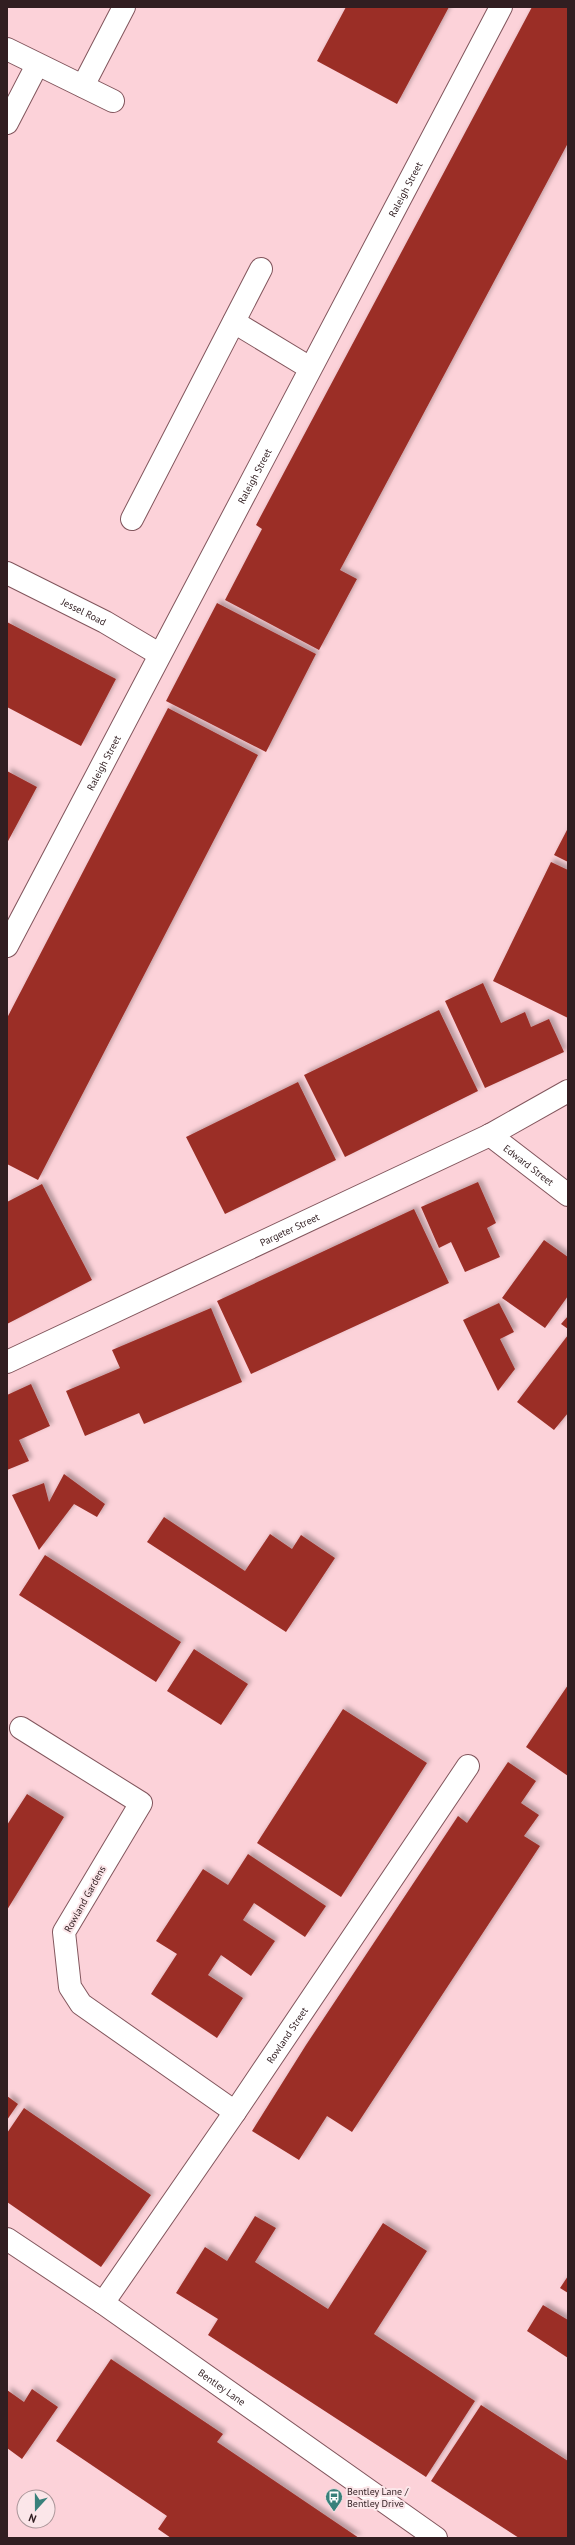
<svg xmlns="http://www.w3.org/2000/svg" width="575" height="2545" font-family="'PT Sans',sans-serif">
  <defs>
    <filter id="shadow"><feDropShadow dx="3.5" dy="-3.5" stdDeviation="2" flood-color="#0004"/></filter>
  </defs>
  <rect width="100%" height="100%" fill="#fcd2d9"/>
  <path fill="#9b2f28" filter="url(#shadow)" d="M346,7h103l-52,97 -80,-43z
    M532,7h36v136l-228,427 17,9 -38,71 -94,-50 37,-71 -6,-4z
    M217,603l99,51 -50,98 -100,-51z
    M7,622l109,57 -35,67 -74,-39z
    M168,708l90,47 -220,425 -31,-16v-146z
    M7,771l30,16 -30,56z
    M568,828v34l-14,-7z
    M551,862l17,8v148l-75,-37z
    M483,983l18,40 24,-11 6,15 18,-8 15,33 -79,36 -40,-87z
    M439,1010l39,81 -133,66 -41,-82z
    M298,1082l38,78 -111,54 -39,-77z
    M478,1182l18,41 -9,5 13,29 -35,15 -14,-30 -12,6 -18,-41z
    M42,1184l50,96 -85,44v-122z
    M414,1209l35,74 -198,91 -34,-73z
    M544,1240l24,17v39l-23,32 -43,-30z
    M499,1303l15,29 -14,7 15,30 -17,22 -35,-71z
    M211,1308l31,74 -98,42 -5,-11 -54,23 -19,-45 54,-23 -8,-18z
    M568,1316v13l-7,-5z
    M568,1335v78l-14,17 -37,-28z
    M31,1384l19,42 -31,14 10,21 -22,9v-75z
    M64,1474l41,30 -8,13 -23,-13 -35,46 -27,-55 32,-12 5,19z
    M164,1517l81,54 25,-37 22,15 9,-14 34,23 -49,74 -139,-90z
    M45,1555l136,87 -25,40 -137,-87z
    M194,1649l54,35 -27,41 -54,-34z
    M568,1685v91l-42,-29z
    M343,1709l84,54 -86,134 -84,-54z
    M508,1762l28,19 -15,22 18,12 -15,21 16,10 -188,286 -25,-16 -28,44 -47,-29 54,-86 152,-229 9,7z
    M27,1794l37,23 -57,93v-85z
    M248,1854l78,52 -21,31 -51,-34 -11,17 32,21 -24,35 -30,-21 -13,20 35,23 -26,40 -66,-44 26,-40 -21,-13 47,-72 25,16z
    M7,2096l11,8 -11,16z
    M24,2108l127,87 -50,72 -94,-65v-69z
    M255,2216l21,12 -21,34 73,47 55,-86 44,28 -53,83 101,67 -49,76 -218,-142 10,-16 -42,-26 29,-46 22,14z
    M568,2276v17l-8,-5z
    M543,2305l25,15v38l-41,-27z
    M111,2359l112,75 -6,8 142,96h-188l-13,-9 9,-13 -111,-75z
    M32,2389l26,18 -36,52 -15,-11v-58l17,12z
    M481,2405l87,56v77h-49l-88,-57z"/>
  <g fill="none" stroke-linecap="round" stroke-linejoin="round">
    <g stroke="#82565d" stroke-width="24">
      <g id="minor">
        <path d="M7,49l106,52"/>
        <path d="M83,86l41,-79"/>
        <path d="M7,123l30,-58"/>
        <path d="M234,322l76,46"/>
        <path d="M132,519l129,-250"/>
        <path id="s1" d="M7,573l98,49 54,32"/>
        <path id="s2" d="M7,946l494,-939"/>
        <path id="s3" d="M490,1135l78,60"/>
        <path id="s4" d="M7,1362l483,-227 78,-44"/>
        <path d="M21,1728l120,75 -77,129 6,55 11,17 154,108"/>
        <path id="s5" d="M7,2239l96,64 333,235"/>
        <path id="s6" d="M103,2303l132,-191 233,-346"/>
      </g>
    </g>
    <use href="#minor" stroke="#fff" stroke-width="22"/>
  </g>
  <defs>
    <g id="bus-pin" transform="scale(0.9)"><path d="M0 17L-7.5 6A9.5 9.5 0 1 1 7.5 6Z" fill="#39817b" stroke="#fbe6e9"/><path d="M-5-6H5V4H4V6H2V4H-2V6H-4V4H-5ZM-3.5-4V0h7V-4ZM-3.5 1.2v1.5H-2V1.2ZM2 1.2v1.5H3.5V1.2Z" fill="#fff"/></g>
  </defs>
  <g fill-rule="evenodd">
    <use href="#bus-pin" x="334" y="2497"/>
  </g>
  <g text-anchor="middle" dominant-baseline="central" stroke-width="4" stroke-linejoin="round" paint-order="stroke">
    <g font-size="10" fill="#311e21" stroke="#fbe6e9">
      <text stroke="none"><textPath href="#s2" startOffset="855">Raleigh Street</textPath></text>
      <text stroke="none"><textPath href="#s2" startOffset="531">Raleigh Street</textPath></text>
      <text stroke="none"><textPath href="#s1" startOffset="86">Jessel Road</textPath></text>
      <text stroke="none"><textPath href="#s2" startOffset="207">Raleigh Street</textPath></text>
      <text stroke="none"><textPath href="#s3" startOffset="49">Edward Street</textPath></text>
      <text stroke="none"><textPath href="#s4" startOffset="312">Pargeter Street</textPath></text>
      <text transform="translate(85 1899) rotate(-61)">Rowland Gardens</text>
      <text stroke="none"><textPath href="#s6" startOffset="325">Rowland Street</textPath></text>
      <text stroke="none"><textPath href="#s5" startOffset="261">Bentley Lane</textPath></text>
    </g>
    <g font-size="10" fill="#311e21" stroke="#fbe6e9" text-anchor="start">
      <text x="347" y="2491">Bentley Lane /<tspan x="347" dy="12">Bentley Drive</tspan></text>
    </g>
  </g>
  <rect width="575" height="2545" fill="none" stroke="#311e21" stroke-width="16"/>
  <g transform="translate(36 2509) rotate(201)"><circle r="19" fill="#fbe6e9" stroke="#aa9699"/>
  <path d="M0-3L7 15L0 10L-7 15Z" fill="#39817b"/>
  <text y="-6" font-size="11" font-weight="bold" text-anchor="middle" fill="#311e21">N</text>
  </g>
</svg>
